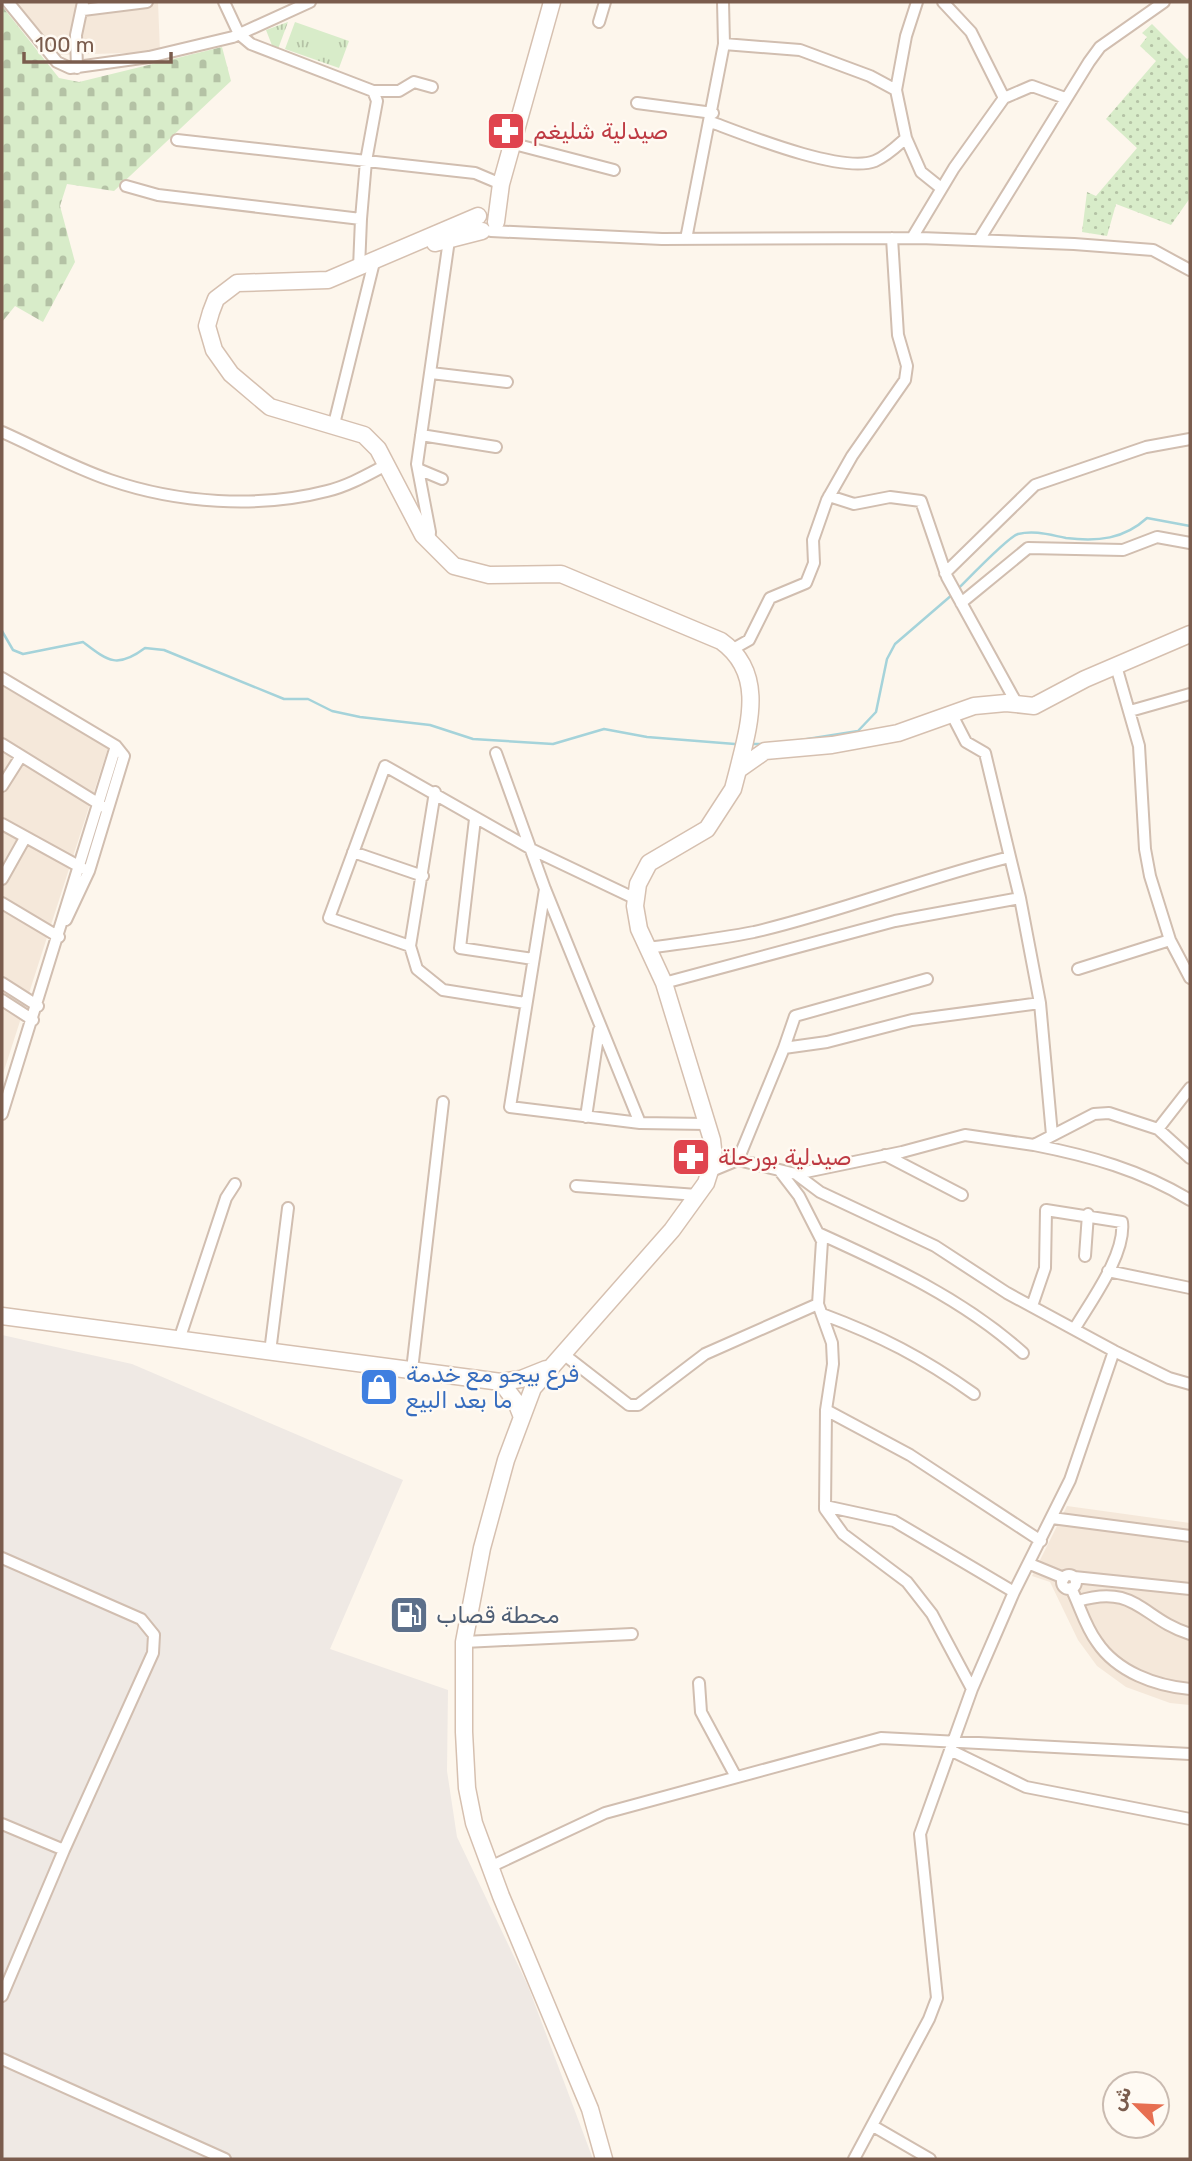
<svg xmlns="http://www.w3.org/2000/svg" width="1192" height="2161" font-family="Rubik,Vazirmatn,sans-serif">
  <defs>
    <pattern id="grass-tufts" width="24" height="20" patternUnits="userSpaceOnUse" patternTransform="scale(1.75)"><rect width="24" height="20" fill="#d8ecc9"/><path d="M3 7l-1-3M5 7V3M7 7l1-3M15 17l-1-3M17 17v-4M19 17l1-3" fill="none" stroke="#b4c2a5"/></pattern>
    <pattern id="cemetery-stones" width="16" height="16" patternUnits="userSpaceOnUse" patternTransform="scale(1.75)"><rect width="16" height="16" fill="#d8ecc9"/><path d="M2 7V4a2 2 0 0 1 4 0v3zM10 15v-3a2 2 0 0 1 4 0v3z" fill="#b4c2a5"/></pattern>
    <pattern id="garden-dots" width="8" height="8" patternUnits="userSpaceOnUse" patternTransform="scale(1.75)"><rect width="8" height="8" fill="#d8ecc9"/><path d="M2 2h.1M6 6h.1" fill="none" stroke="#b4c2a5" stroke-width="1.8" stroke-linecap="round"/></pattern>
  </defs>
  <rect width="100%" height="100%" fill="#fdf6ec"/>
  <path fill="#f5e8da" d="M16,2h142l2,50 -100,3z
    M2,686l106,62 -106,329z
    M1067,1506l123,17v182l-20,-2 -44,-16 -29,-21 -19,-26 -28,-58 -18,-6z"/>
  <path fill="#efe9e4" d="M2,1335l130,29 271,116 -73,169 118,41 -1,81 10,66 71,149 65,173h-591z"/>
  <path fill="url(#grass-tufts)" d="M288,22l-10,27 -5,-1 -7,-18z
    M295,22l54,19 -10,27 -54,-19z"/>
  <path fill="url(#cemetery-stones)" d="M2,6l57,72 20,4 143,-35 9,34 -117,110 -47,-7 -7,22 15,56 -32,60 -28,-16 -13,16z"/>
  <path fill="url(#garden-dots)" d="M1152,24l35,35 3,-2v141l-19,27 -55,-21 -9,32 -25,-4 5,-40 9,4 41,-48 -31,-29 50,-58 -16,-15 7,-9 -5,-4z"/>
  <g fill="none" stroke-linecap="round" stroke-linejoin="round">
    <path stroke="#a5d3da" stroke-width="2.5" d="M958,589c10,-10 50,-52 60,-55 17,-4 32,1 48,4 32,4 58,1 81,-20l43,8
      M2,631l11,19 10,4 60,-12c25,19 34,27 62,6l19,2 120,49h24l24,12 28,6 70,8 43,14 80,5 51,-15 43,8 88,7
      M801,740l57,-9 18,-19 11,-53 8,-15 58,-50
      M753,744h11"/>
    <g stroke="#d1beb0" stroke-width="14">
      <path id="street" d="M8,2l49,60 13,6 79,-11 84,-20 77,-35
        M917,2l-11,34 -10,54 10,48 15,34 20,16
        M943,2l28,30 33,66
        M83,10l64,-8
        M599,22l6,-20
        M724,44l76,6 70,26 26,14
        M77,68l-1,-33 7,-33
        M373,91h26l15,-9 18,5
        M637,103l76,10
        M711,122c35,13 131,52 164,39 12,-5 22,-15 31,-23
        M177,140l298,33 26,11
        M514,144l100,26
        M126,186l32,9 203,24 5,-58 11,-60 -4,-10 -122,-47 -12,-10 -15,-32
        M491,231l171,8 258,-1 154,6 79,6 37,20
        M912,238l42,-70 50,-70 28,-12 33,12
        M686,239l38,-195 -1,-42
        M979,240l110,-178 11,-15 64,-45
        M359,268l2,-49
        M431,373l76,9
        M334,424l40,-162
        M2,432c36,16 70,35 108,48 67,23 148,29 217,11 21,-5 40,-16 59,-26
        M421,435l75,12
        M418,469l24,10
        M829,496l25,8 36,-7 31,4 26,76 70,127
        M429,542l1,-10 -13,-68 32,-224
        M945,573l90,-88 111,-38 44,-8
        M961,603l67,-55 95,2 34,-13 33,6
        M733,649l16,-9 21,-42 36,-15 8,-20 -1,-23 14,-40 25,-44 53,-76 2,-14 -9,-31 -6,-97
        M1116,666l23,80 6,103 5,27 20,64 20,38
        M2,678l114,68 8,10 -35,115 -23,49
        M1130,711l60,-17
        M2,744l102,63
        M496,753l49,136 95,234
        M2,786l19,-30
        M435,792l-25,154 7,23 26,21 82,13
        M475,819l-15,129 73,11
        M2,824l80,44
        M353,852l70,24
        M2,879l23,-41
        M545,889l-35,218 130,16 67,1
        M1020,898l20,105 12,132
        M2,903l57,34
        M410,946l-81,-28 56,-152 148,84 103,49
        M648,948c35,-5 71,-9 106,-16 87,-20 170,-54 256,-75l-25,-104 -19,-11 -15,-29
        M1078,969l92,-29
        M2,983l36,23
        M664,983l231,-62 125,-23 -10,-41
        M2,1000l31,20
        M784,1048l11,-32 132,-37
        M2,1114l114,-368
        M586,1117l13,-87
        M1158,1129l32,29
        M1034,1145c56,11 107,25 156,55
        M885,1155l77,40
        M738,1160l46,-112 43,-6 85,-22 128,-17
        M779,1170l20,26 23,45 -4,63 14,39 1,21 -7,46 -1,99 18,25 64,48 25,32 40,75 -52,145 17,164 -8,21 -75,140
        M709,1172l29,-12 58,14 106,-22 63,-17 69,10 60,-31 15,-1 49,16 32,-41
        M796,1174l24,18 115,54 72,47 107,58 55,27 21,6
        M576,1186l121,9
        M818,1233c73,33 145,66 205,120
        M1085,1256l3,-42
        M1108,1271l82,17
        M1032,1306l13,-38 1,-58 76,12c4,32 -31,79 -47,106
        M822,1314c59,22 100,43 152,80
        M179,1340l47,-142 9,-14
        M270,1352l18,-144
        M562,1353l67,52h9l67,-51 113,-50
        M412,1370l31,-268
        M826,1410l84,45 131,86
        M825,1506l69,15 120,71
        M1052,1518l138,18
        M2,1558l139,61 13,16 -1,18 -89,197 -62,-26
        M1030,1564l34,14
        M1062 1582a7 7 0 1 1 14 0a7 7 0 1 1-14 0Z
        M1074,1577l116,12
        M1071,1588c9,18 14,38 26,54 20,30 59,44 93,47
        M1078,1601c58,-18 64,18 112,33
        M464,1642l168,-8
        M699,1683l2,29 35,65
        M972,1689l42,-97 56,-112 44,-129
        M952,1751l74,36 164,32
        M490,1867l115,-54 276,-75 309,16
        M2,1996l62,-146
        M2,2059l223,100
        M873,2126l57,33"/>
    </g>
    <g stroke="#d6c0b0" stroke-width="19">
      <path id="secondary" d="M478,216l-150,64 -91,3 -21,16 -5,13 -4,14 7,24 17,24 39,33 94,28 14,14 45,86 31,31 35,9 72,-1 160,67c45,32 28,84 17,129
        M496,222l5,-38 51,-182
        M435,243l47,-12
        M2,1316l499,66 20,-3 25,-10
        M501,1382l15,20 6,15
        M604,2159l-14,-50 -89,-213 -27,-73 -7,-35 -3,-56v-90l18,-94 24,-88 27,-72 139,-158 34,-47 8,-25 -2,-18 -48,-157 -25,-54 -4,-23 3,-22 11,-21 58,-34 26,-40 5,-19 27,-19 67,-6 66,-12 76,-27 32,-3 28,3 51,-27 105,-45"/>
    </g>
    <use href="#street" stroke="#fff" stroke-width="10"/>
    <use href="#secondary" stroke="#fff" stroke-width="16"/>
  </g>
  <defs>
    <g id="pharmacy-square" transform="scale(2.0125)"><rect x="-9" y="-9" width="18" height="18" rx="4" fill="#e0444e" stroke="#fffaf3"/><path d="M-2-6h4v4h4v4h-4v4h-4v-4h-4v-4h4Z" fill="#fff"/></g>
    <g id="shop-square" transform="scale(2.0125)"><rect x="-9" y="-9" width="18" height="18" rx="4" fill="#3f7fe0" stroke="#fffaf3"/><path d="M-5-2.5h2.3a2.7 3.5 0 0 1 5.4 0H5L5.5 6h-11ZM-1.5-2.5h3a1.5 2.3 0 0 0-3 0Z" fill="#fff"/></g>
    <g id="fuel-square" transform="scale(2.0125)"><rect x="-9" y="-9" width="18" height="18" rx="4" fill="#5c6f8a" stroke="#fffaf3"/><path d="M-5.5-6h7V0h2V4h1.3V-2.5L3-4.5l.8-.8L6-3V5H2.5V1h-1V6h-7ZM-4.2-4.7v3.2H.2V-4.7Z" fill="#fff"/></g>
  </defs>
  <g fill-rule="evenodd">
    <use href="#pharmacy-square" x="506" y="131"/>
    <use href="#pharmacy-square" x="691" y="1157"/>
    <use href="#shop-square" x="379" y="1387"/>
    <use href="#fuel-square" x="409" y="1615"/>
  </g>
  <g text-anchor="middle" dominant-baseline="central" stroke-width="5" stroke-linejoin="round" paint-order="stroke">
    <g font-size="23" fill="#be3a42" stroke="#fffaf3" text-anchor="start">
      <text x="533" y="131">صيدلية شليغم</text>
      <text x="718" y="1157">صيدلية بورحلة</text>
    </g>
    <g font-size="23" fill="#366cbe" stroke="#fffaf3" text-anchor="start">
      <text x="406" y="1374">فرع بيجو مع خدمة<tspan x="406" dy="26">ما بعد البيع</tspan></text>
    </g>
    <g font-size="23" fill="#4e5e75" stroke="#fffaf3" text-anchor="start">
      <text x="436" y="1615">محطة قصاب</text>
    </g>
  </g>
  <rect width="1192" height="2161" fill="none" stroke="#7a5c4d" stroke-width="7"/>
  <g transform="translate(1136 2105) rotate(294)"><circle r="33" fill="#fffaf3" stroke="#cabbb1" stroke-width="2"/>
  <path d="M0-5L12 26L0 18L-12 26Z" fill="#e76f51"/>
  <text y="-10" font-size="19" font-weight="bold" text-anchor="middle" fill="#7a5c4d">ش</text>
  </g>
  <path d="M24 52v10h147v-10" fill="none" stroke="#7a5c4d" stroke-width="3.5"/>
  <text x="35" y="52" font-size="21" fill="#7a5c4d" stroke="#fffaf3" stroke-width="5" paint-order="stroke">100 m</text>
</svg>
